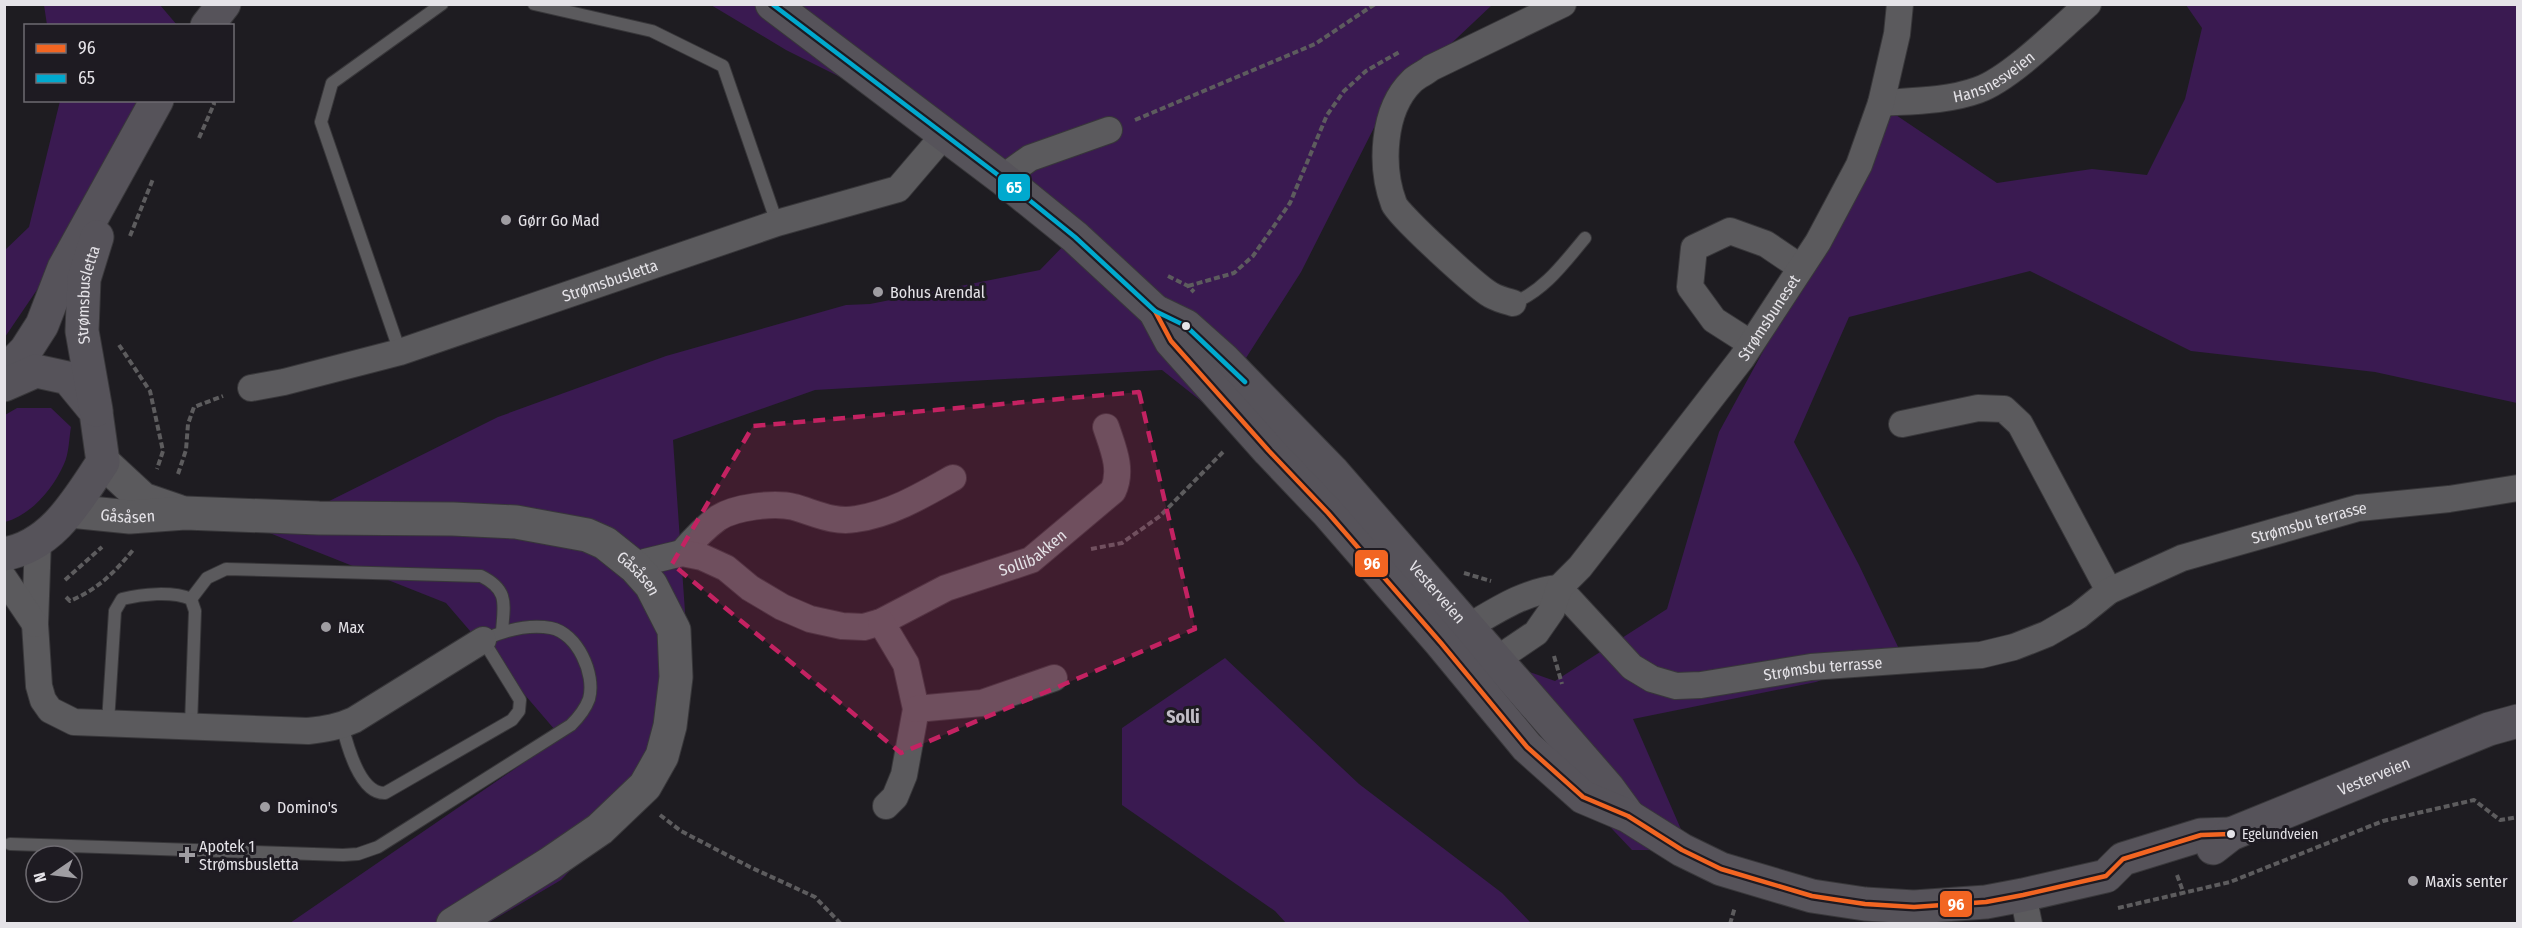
<svg xmlns="http://www.w3.org/2000/svg" width="2522" height="928" font-family="'Fira Sans Condensed',sans-serif">
  <rect width="100%" height="100%" fill="#1e1c21"/>
  <path fill="#3a1a51" d="M44,5h116l17,20h-130z
    M711,5h781l-107,101 -84,166 -55,86 100,149 114,140 95,34 112,-72 52,-177 89,-163 82,-158 107,72 95,-14 55,6 38,-76 17,-71 -16,-23h331v398l-142,-31 -184,-21 -161,-80 -181,46 -55,125 65,123 41,86 -84,31 -183,37 57,131h-58l-251,-265 -122,-138 -97,-77 -347,20 -142,50 13,186 -25,151 -100,103 -73,43h-198l271,-186 -115,-134 -179,-71 231,-115 168,-61 180,-51 24,-1 170,-34 30,-31 -118,-106 -166,-83z
    M60,101h90l-40,81 -105,155 -1,-86 25,-24z
    M17,408h34l20,19c-2,11 -2,27 -7,37 -11,25 -33,51 -59,58v-107z
    M1225,658l134,126 143,109 29,30h-245l-11,-12 -153,-106v-77z"/>
  <g fill="none" stroke-linecap="round" stroke-linejoin="round">
    <g stroke="#38373a" stroke-width="14">
      <path id="lane" d="M534,4l118,27 71,35 54,157
        M1513,303c31,-12 51,-40 72,-65
        M400,352l-79,-230 11,-39 110,-79
        M191,599l16,-21 19,-9 255,7c28,14 23,28 21,55
        M108,722l7,-111 7,-12c20,-5 50,-8 69,0l4,12 -4,114
        M10,844l333,11 15,-1 20,-7 193,-122c8,-8 14,-15 18,-26 7,-25 -12,-66 -38,-71 -22,-4 -48,3 -68,12l37,60 -1,11 -7,9 -127,73c-25,1 -38,-48 -43,-68"/>
    </g>
    <g stroke="#38373a" stroke-width="28">
      <g id="street">
        <path id="s1" d="M1881,103c32,-2 67,-2 97,-13 32,-11 83,-62 110,-86"/>
        <path d="M1002,178l28,-20 79,-28"/>
        <path d="M1513,303c-7,-2 -15,-4 -22,-8 -13,-7 -92,-79 -97,-91 -14,-37 -12,-94 18,-123 5,-5 13,-8 19,-13l132,-64"/>
        <path d="M1750,343l-36,-23 -24,-33 4,-39 36,-17 36,13 34,23"/>
        <path id="s2" d="M251,388l33,-6 116,-30 377,-129 121,-34 47,-55"/>
        <path d="M1902,424l76,-16 26,1 16,15 89,167"/>
        <path d="M38,540l-3,84 4,62 4,14 7,10 24,12 234,9c17,-2 31,-4 46,-11l129,-80"/>
        <path d="M682,553c11,-13 22,-25 36,-35 17,-11 56,-16 76,-11 21,6 40,16 62,12 35,-5 67,-24 97,-41"/>
        <path id="s3" d="M635,567l10,-5 37,-9 20,4 24,11 24,20 32,19 28,12 32,7 22,1 17,-5 65,-34 85,-28 82,-69c10,-21 0,-43 -7,-64"/>
        <path d="M4,578l31,46"/>
        <path id="s4" d="M1559,588l73,79 20,12 24,7 25,-1 110,-18 170,-12 33,-8 33,-13 31,-18 31,-25 73,-33 176,-50 91,-9 69,-11"/>
        <path d="M881,622l25,42 10,45 -12,66 -9,22 -9,9"/>
        <path d="M1454,635c35,-19 65,-43 105,-47"/>
        <path id="s5" d="M1481,670l55,-37 16,-23 7,-22 21,-21 162,-209 76,-116 41,-77 22,-62 16,-69 3,-30"/>
        <path d="M916,709l66,-6 72,-25"/>
        <path d="M2023,895l6,29"/>
      </g>
    </g>
    <g stroke="#38373a" stroke-width="35">
      <g id="secondary">
        <path d="M103,462l40,37 35,12"/>
        <path id="s6" d="M70,511l60,6 55,-4 134,5 134,1 63,3 71,13 18,8 30,24 16,18 23,45 2,47 -6,49 -8,30 -17,30 -45,43 -51,35 -96,60"/>
      </g>
    </g>
    <g stroke="#38373a" stroke-width="35">
      <g id="primary">
        <path id="s7" d="M772,4l230,174 73,59 80,74 31,15 37,33 110,113 275,316 19,26"/>
        <path d="M207,26l17,-22"/>
        <path d="M1155,311l16,30 98,110 59,62 113,130 86,104 56,50 45,19 54,34 39,19 91,27 53,8 49,3 72,-5 37,-7 83,-19 17,-17 78,-24 30,-1"/>
        <path d="M4,373l22,-23 16,-25 22,-57 93,-168"/>
        <path d="M4,385l32,-14 32,7 28,34 7,50c-25,37 -50,84 -99,92"/>
        <path id="s8" d="M96,410l-14,-79 2,-52 13,-42"/>
        <path id="s9" d="M2213,848l18,-14 258,-105 29,-8"/>
      </g>
    </g>
    <path stroke="#5d5c5e" stroke-width="4" stroke-dasharray="6 3" stroke-linecap="butt" d="M1135,120l180,-76 60,-40
      M199,138l15,-34 -1,-4
      M130,236l23,-57
      M1168,276l20,10 6,6
      M1188,286l46,-13 19,-17 37,-53 37,-88 17,-24 22,-20 35,-20
      M119,345l31,46 13,60 -6,18
      M178,474l8,-24 2,-26 6,-17 29,-11
      M1091,549l31,-6 38,-27 64,-65
      M1464,573l27,8
      M65,580l37,-33
      M66,597l4,4c28,-12 44,-28 63,-51
      M1554,656l8,28
      M660,815l21,16 69,36 65,30 26,27
      M2177,875l7,19
      M2118,908l112,-26 153,-61 91,-21 26,20 18,-3
      M1730,924l5,-17"/>
    <use href="#lane" stroke="#5b5a5d" stroke-width="12"/>
    <use href="#street" stroke="#5b5a5d" stroke-width="26"/>
    <use href="#secondary" stroke="#5b5a5d" stroke-width="33"/>
    <use href="#primary" stroke="#56535a" stroke-width="33"/>
    <g stroke="#1e1b22" stroke-width="9">
      <path id="bus-1" d="M1155,311l16,30 98,110 59,62 113,130 86,104 56,50 45,19 54,34 39,19 91,27 53,8 49,3 72,-5 37,-7 83,-19 17,-17 78,-24 30,-1"/>
    </g>
    <g stroke="#1e1b22" stroke-width="9">
      <path id="bus-2" d="M772,4l230,174 73,59 80,74 31,15 59,56"/>
    </g>
    <use href="#bus-1" stroke="#f26522" stroke-width="4.5"/>
    <use href="#bus-2" stroke="#00a9ce" stroke-width="4.5"/>
  </g>
  <path fill="#c42262" fill-opacity="0.2" stroke="#c42262" stroke-width="4.5" stroke-dasharray="12 8" stroke-linejoin="round" d="M1139,392l56,237 -294,124 -229,-189 81,-138z"/>
  <g fill="#9f9da2" stroke="#1e1b22" stroke-width="2">
    <circle cx="506" cy="220" r="6"/>
    <circle cx="878" cy="292" r="6"/>
    <circle cx="326" cy="627" r="6"/>
    <circle cx="265" cy="807" r="6"/>
    <path d="M184 846h6v6h6v6h-6v6h-6v-6h-6v-6h6z"/>
    <circle cx="2413" cy="881" r="6"/>
  </g>
  <g fill="#e5e3e8" stroke="#1e1b22" stroke-width="2">
    <circle cx="1186" cy="326" r="5"/>
    <circle cx="2231" cy="834" r="5"/>
  </g>
  <g text-anchor="middle" dominant-baseline="central" stroke-width="6" stroke-linejoin="round" paint-order="stroke">
    <g font-size="14" fill="#e5e3e8" stroke="#1e1b22" text-anchor="start">
      <text x="2242" y="834">Egelundveien</text>
    </g>
    <g font-size="16" fill="#e5e3e8" stroke="#1e1b22">
      <text stroke="none"><textPath href="#s1" startOffset="118">Hansnesveien</textPath></text>
      <text stroke="none"><textPath href="#s2" startOffset="375">Strømsbusletta</textPath></text>
      <text stroke="none"><textPath href="#s8" startOffset="117">Strømsbusletta</textPath></text>
      <text stroke="none"><textPath href="#s5" startOffset="460">Strømsbuneset</textPath></text>
      <text stroke="none"><textPath href="#s6" startOffset="58">Gåsåsen</textPath></text>
      <text stroke="none"><textPath href="#s4" startOffset="820">Strømsbu terrasse</textPath></text>
      <text stroke="none"><textPath href="#s3" startOffset="435">Sollibakken</textPath></text>
      <text stroke="none"><textPath href="#s6" startOffset="584">Gåsåsen</textPath></text>
      <text stroke="none"><textPath href="#s7" startOffset="892">Vesterveien</textPath></text>
      <text stroke="none"><textPath href="#s4" startOffset="304">Strømsbu terrasse</textPath></text>
      <text stroke="none"><textPath href="#s9" startOffset="177">Vesterveien</textPath></text>
    </g>
    <g font-size="16" fill="#e5e3e8" stroke="#1e1b22" text-anchor="start">
      <text x="518" y="220">Gørr Go Mad</text>
      <text x="890" y="292">Bohus Arendal</text>
      <text x="338" y="627">Max</text>
      <text x="277" y="807">Domino's</text>
      <text x="199" y="846">Apotek 1<tspan x="199" dy="18">Strømsbusletta</tspan></text>
      <text x="2425" y="881">Maxis senter</text>
    </g>
    <g font-size="18" font-weight="bold" fill="#c1bdc6" stroke="#1e1b22">
      <text x="1183" y="717">Solli</text>
    </g>
  </g>
  <g stroke="#1e1b22" stroke-width="2">
    <rect x="997" y="173" width="34" height="29" rx="6" fill="#00a9ce"/>
    <rect x="1354" y="549" width="35" height="29" rx="6" fill="#f26522"/>
    <rect x="1939" y="890" width="34" height="28" rx="6" fill="#f26522"/>
  </g>
  <g font-size="16" text-anchor="middle" font-weight="bold" fill="#fff">
    <text x="1014" y="193">65</text>
    <text x="1372" y="569">96</text>
    <text x="1956" y="910">96</text>
  </g>
  <rect width="2522" height="928" fill="none" stroke="#e5e3e8" stroke-width="12"/>
  <rect x="24" y="24" width="210" height="78" fill="#1e1b22" stroke="#6e6b71" stroke-width="1.5"/>
  <rect x="36" y="44" width="30" height="9" fill="#f26522" stroke="#6e6b71" stroke-width="1.5"/>
  <text x="78" y="54" font-size="18" fill="#e5e3e8">96</text>
  <rect x="36" y="74" width="30" height="9" fill="#00a9ce" stroke="#6e6b71" stroke-width="1.5"/>
  <text x="78" y="84" font-size="18" fill="#e5e3e8">65</text>
  <g transform="translate(54 874) rotate(256)"><circle r="28" fill="#1e1b22" stroke="#6e6b71" stroke-width="1.5"/>
  <path d="M0-4.5L10 22L0 15L-10 22Z" fill="#9f9da2"/>
  <text y="-9" font-size="16" font-weight="bold" text-anchor="middle" fill="#e5e3e8">N</text>
  </g>
</svg>
